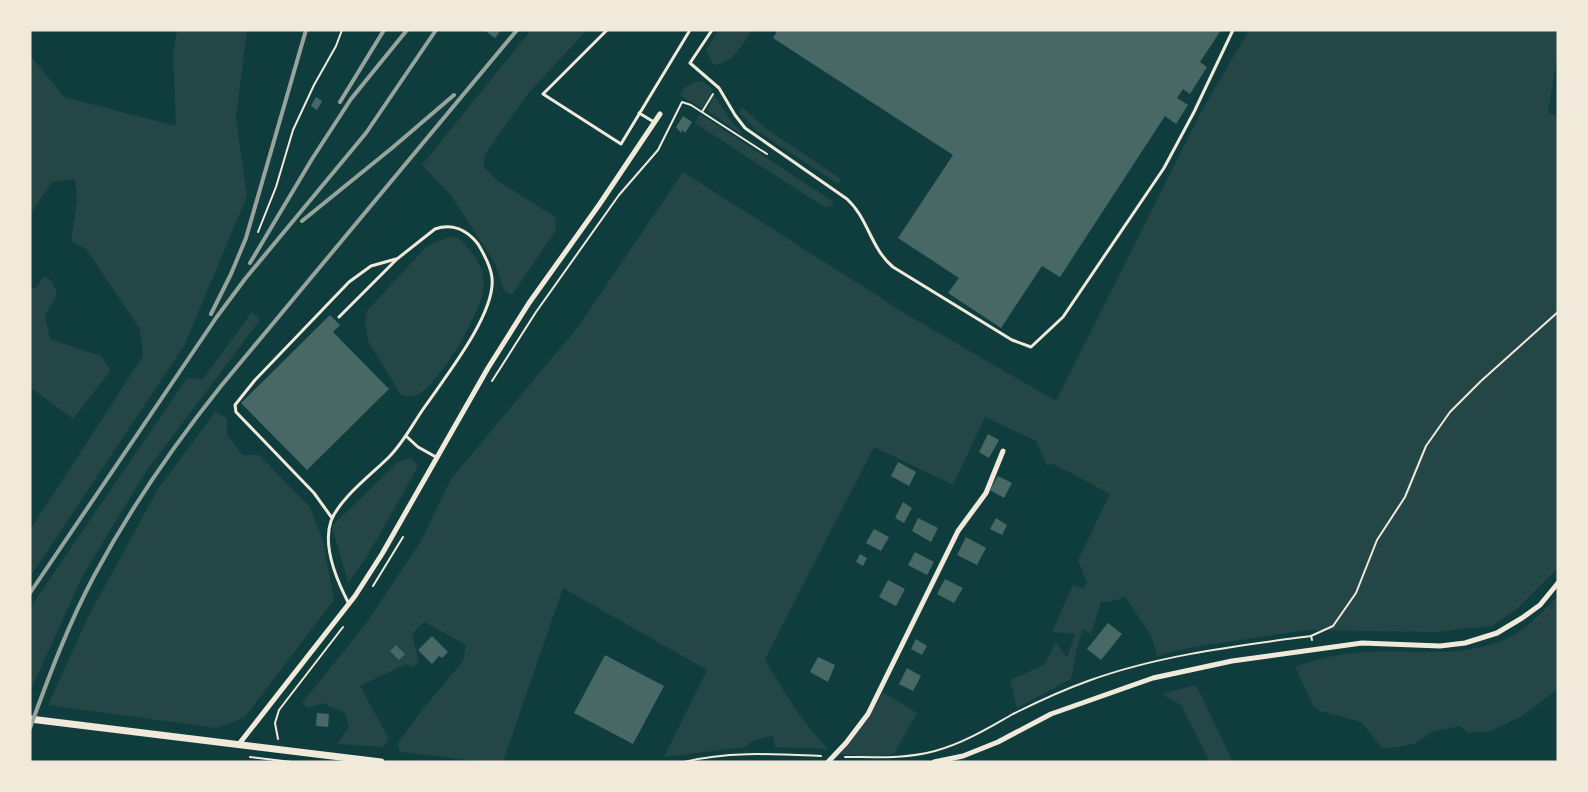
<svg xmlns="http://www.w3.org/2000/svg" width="1588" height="792" font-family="'PT Sans Narrow',sans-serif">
  <rect width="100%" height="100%" fill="#0f3d3e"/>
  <path fill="#244646" d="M177,30h70l-11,88 11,78 -62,148 -155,233v-47l113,-174 -3,-27 -54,-80 -15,-8 6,-39 -2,-23 -23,3 -22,33v-160l34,42 112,29 -3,-72z
    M531,30h56l-61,66 -42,60v11l14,14 57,36 1,13 -44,65 -8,-4 -9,-28 -45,-69 -28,-29z
    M719,30h33c-9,14 -20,34 -38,35l-8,-15z
    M1249,30h309v24l-10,58 10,5v451l-41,41 -25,17 -59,6 -126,-2 -119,18 -31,8 -6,-21 -26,-38 -15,5h-9l-10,32 -8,-5 -6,19 -6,31 -54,29 -7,-28 34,-15 12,-23 11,16 8,-24 -23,-2 21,-47 9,4 5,-6 -9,-23 32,-66 -56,-30 -7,1 -11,-24 -51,-24 -32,68 -79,-38 -109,212c18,32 37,63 63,90l-53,-2 -2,-11 -19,4 -9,7 -81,10 43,-87 -144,-82 -60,174h-17l-86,-10 -2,-9 24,-33 41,-49 3,-16 -42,-23 -12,12 7,29 -7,4 -6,-3 -46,22 29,53 -6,8 -46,-3 12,-17 -4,-14 -22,-10 -15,5 -6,-5 63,-78 56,-84 30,-62 127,-152 105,-155 223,142 150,87 145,-289z
    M696,81l8,1 9,8 -11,19 -22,-14 5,-8z
    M714,95l19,29 9,8 -1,2 -32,-22 -1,-4z
    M743,108l22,20 76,51 -3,5 -81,-53 -18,-19z
    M700,114l134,88 -4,5h-6l-129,-84z
    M451,237h6c14,12 27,28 27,47 0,24 -44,99 -65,110 -5,3 -12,3 -18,1l-33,-54 -3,-21 2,-9 59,-64 9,-5z
    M44,276l9,6 4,13 -12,21 5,23 51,17 10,14 -38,49 -43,-32v-100l5,2z
    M252,312l8,8 -115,153 -63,104 -52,115v-84l157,-230 16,1z
    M215,412l12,6v17l16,20h16l51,52 13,34 11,59 -90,118 -28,10 -168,-23 40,-88 70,-128z
    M411,458l7,8 -40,72 -9,13v3l-21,29 -16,-57 66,-64z
    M1558,596v93l-36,27 -31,15 -24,2 -7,-7 -26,5 -20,13 -16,3 -16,1 -21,-26 -38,-10 -9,-5 -19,-40c21,-8 44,-13 67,-15 55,-4 114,11 162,-24 12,-9 23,-21 34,-32z
    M1196,685l37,77h-23l-29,-57 -20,-11z
    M883,692l34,21 -23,41 -22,3 -32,-3 30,-39z"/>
  <path fill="#486865" d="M484,30h17l-6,8z
    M778,30h443l-21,32 7,5 -17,27 -7,-5 -6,9 11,7 -12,19 -11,-8 -105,161 -18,-11 -41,62 -53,-35 11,-15 -61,-40 55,-83 -180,-117z
    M316,97l6,4 -5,9 -6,-4z
    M683,116l9,6 -7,11 -3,-3 -1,3 -5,-6z
    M330,315l10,10 -7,7 56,57 -82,81 -66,-67z
    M988,434l11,6 -10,18 -10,-6z
    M898,462l18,10 -7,14 -18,-10z
    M998,476l14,7 -8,15 -14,-8z
    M903,502l9,6 -8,15 -9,-5z
    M918,518l20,10 -7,14 -19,-11z
    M996,518l11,7 -5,10 -12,-6z
    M874,529l15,8 -8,14 -15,-8z
    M966,537l20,11 -9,17 -20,-10z
    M915,552l19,10 -7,13 -19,-10z
    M860,554l7,4 -4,8 -7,-4z
    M945,579l18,9 -9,15 -17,-9z
    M888,580l17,9 -9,17 -17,-9z
    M1108,623l14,11 -21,26 -14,-11z
    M432,636l16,16 -6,6 -3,-2 -7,8 -14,-14z
    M916,639l11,7 -5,9 -11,-6z
    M396,645l9,9 -6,6 -9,-9z
    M605,655l59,31 -31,58 -59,-31z
    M818,657l17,8 -7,17 -18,-10z
    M907,668l14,8 -8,15 -14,-7z
    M317,713l12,1 -1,13 -12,-1z"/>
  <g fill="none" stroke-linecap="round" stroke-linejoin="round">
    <path stroke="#f1e9da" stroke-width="2" d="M702,112l11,-18
      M258,232l18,-45 17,-57 21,-45 22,-39 6,-16
      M492,381l44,-69 83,-117 39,-45 24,-48 9,3 76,49
      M373,586l30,-49
      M1311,636l22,-10 23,-33 21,-53 28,-43 21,-51 24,-34 31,-31 77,-69
      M278,739l-3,-16 4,-13 64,-83
      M250,757l42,5
      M845,757c30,0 61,2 90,-6 29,-8 53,-23 78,-37 24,-12 50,-24 75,-33 71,-26 149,-35 223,-45l1,4
      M684,762c44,-11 91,-8 137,-6"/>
    <path stroke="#f1e9da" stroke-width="3" d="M607,30l-64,64 78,50 69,-114
      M712,30l-22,33 29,25 16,27 10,13 102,71c21,19 24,50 46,68l119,73 19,7 32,-30 101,-149 30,-56 39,-82
      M639,113l15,9
      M339,317l58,-58 38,-30c17,-6 32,1 43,15 6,10 13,22 14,34 4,35 -46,98 -66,127 -13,18 -22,37 -37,52 -17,17 -50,42 -58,64 -9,26 6,60 18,83
      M406,436l12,11 18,10
      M332,518l-18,-25 -78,-81 -1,-7 20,-25 94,-98 22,-16 25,-7"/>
    <path stroke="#f1e9da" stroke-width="5" d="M239,744l116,-148 27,-42 106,-186 41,-65 70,-98 61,-91
      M828,762l18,-19 22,-29 90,-183 28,-38 17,-42
      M934,762l29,-6 35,-14 53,-28 102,-36 79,-17 130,-18 78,3 25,-3 32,-10 25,-15 18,-13 18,-22"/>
    <path stroke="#f1e9da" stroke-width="7" d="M30,719l351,43"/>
    <path stroke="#97a49c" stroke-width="4" d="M340,102l44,-72
      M302,221l90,-73 62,-53
      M250,263l62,-104 39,-60 56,-69
      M211,314l20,-40 15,-36 60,-208
      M30,593l186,-275 29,-39 121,-146 70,-103
      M30,728c19,-52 38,-103 64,-152 36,-67 79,-130 127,-190l296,-356"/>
  </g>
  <rect width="1588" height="792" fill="none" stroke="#f1e9da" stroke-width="63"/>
</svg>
